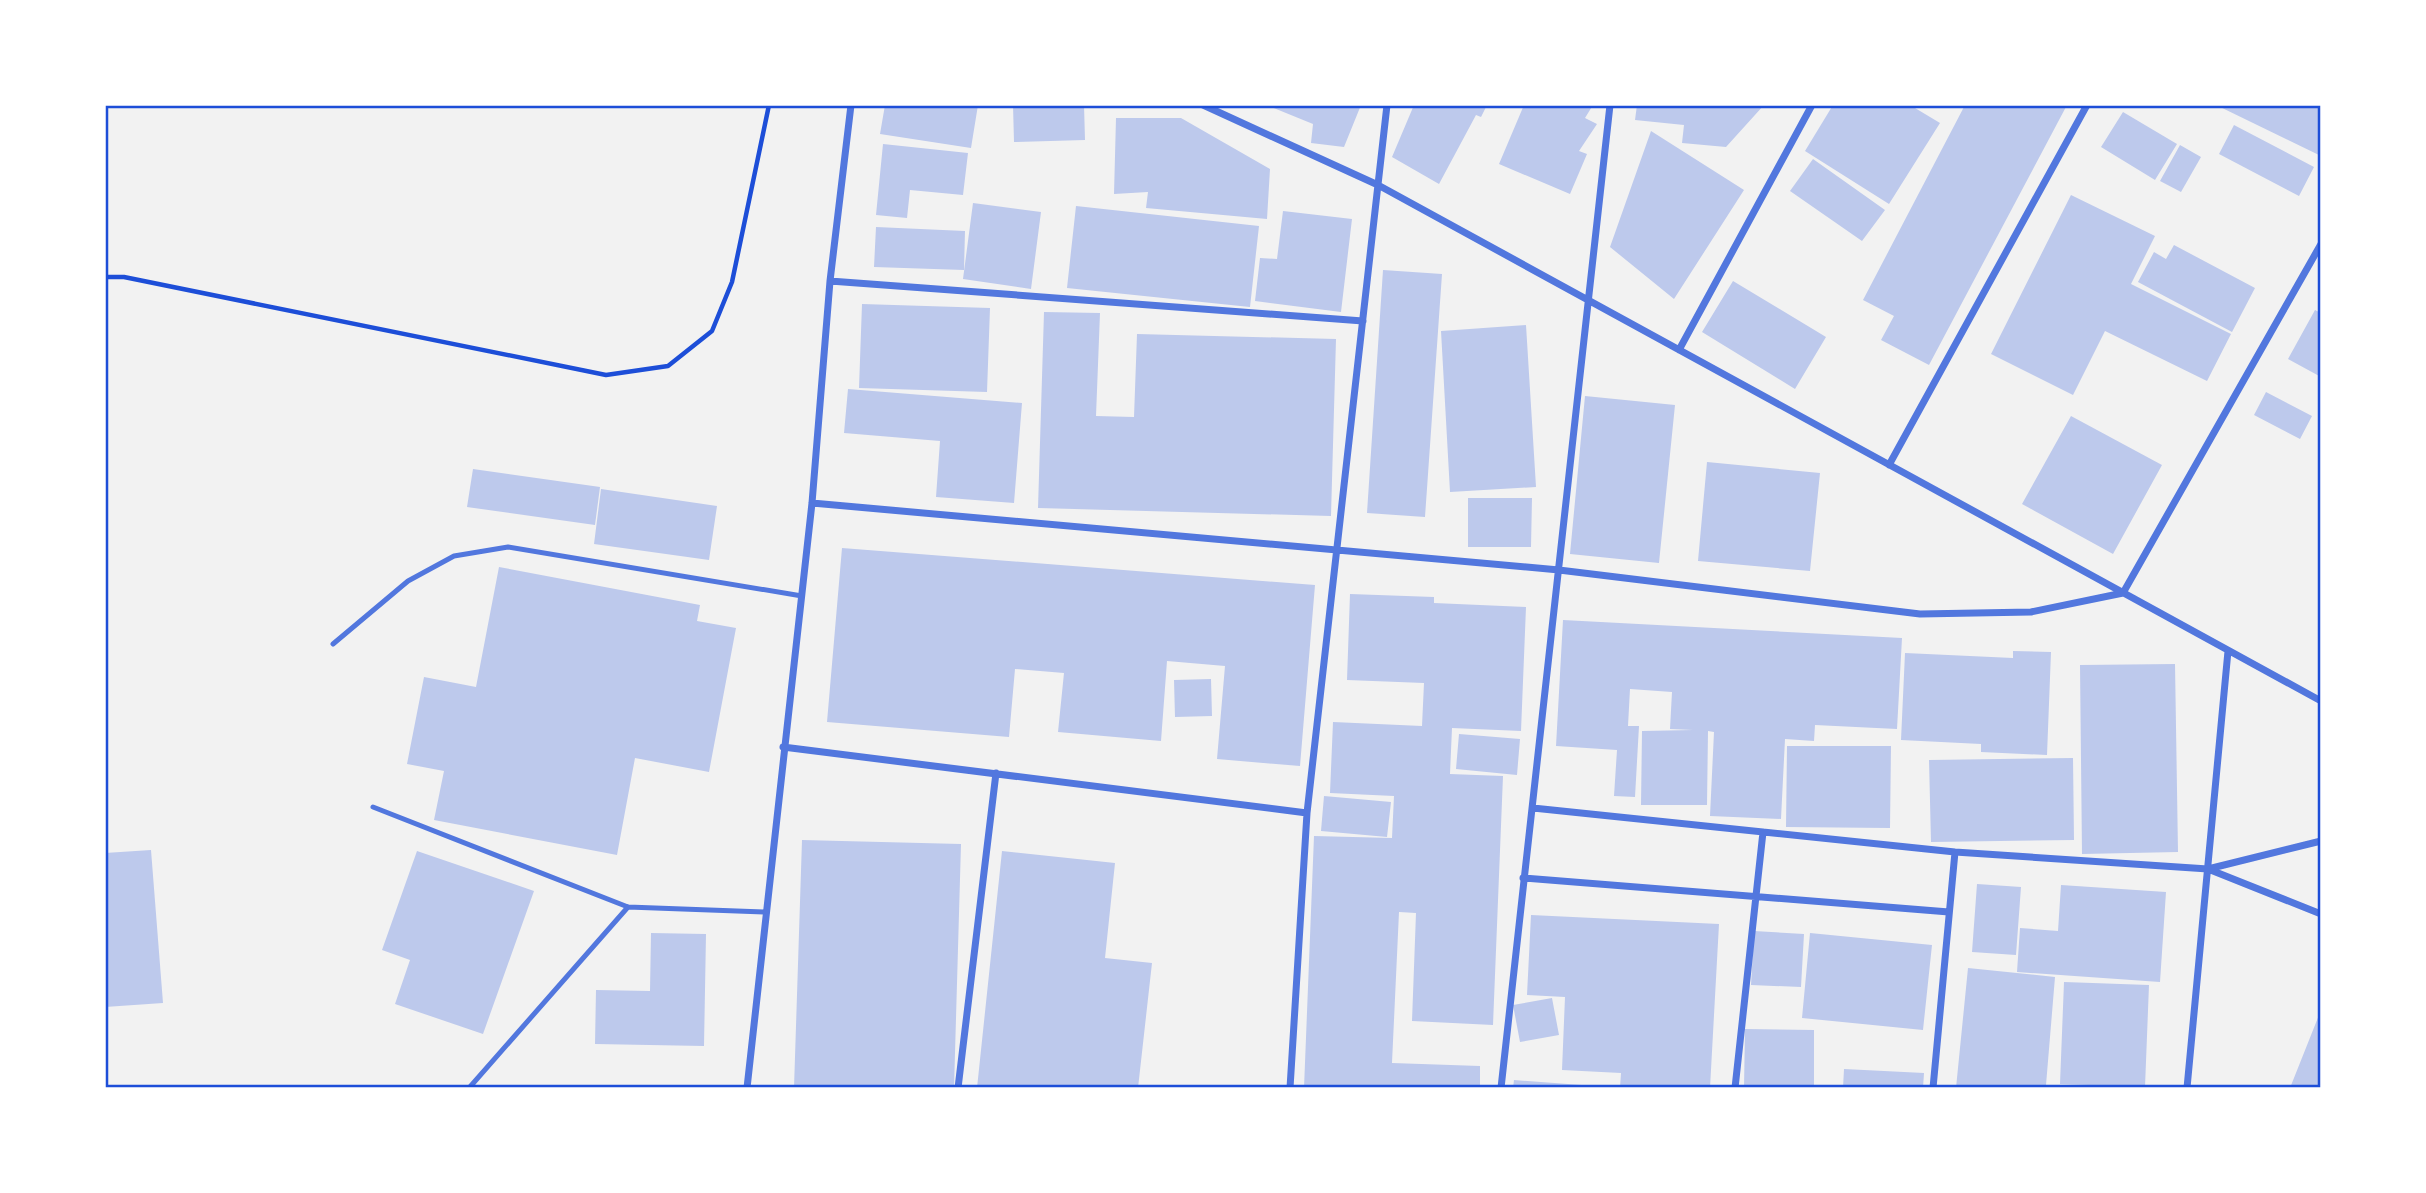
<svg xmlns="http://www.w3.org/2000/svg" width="2426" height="1193" font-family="'Fira Sans Condensed',sans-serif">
  <rect width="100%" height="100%" fill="#f2f2f2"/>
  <path fill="#bdc9ec" d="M885,105h93l-7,43 -91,-14z
    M1013,105h71l1,35 -71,2z
    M1266,105h95l-17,42 -33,-4 2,-19z
    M1414,105h73l-6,12 -5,-2 -37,69 -47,-27z
    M1524,105h69l-8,13 12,6 -18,27 8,3 -17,40 -71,-30z
    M1637,105h127l-38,42 -44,-4 2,-18 -49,-5z
    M1833,105h77l30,18 -51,81 -84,-53z
    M1965,105h102l-138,260 -48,-25 13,-24 -31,-16z
    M2216,105h105v51z
    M2123,112l54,32 -22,36 -54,-33z
    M1116,118h65l89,51 -3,50 -121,-11 2,-16 -34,2z
    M2234,125l80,42 -15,29 -80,-42z
    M1651,131l93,59 -70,109 -64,-52z
    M883,144l85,9 -5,42 -53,-5 -3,28 -31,-3z
    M2180,145l21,12 -20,35 -21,-11z
    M1813,159l72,51 -23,31 -72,-50z
    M2071,195l84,41 -24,48 100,50 -24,47 -102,-50 -32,64 -82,-41z
    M973,203l68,9 -10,77 -68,-10z
    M1076,206l183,20 -9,81 -183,-19z
    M1283,211l69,8 -11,93 -86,-11 5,-43 17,1z
    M876,227l89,4 -1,39 -90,-3z
    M2174,245l81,43 -23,44 -94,-50 16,-30 12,7z
    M1383,270l59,4 -17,243 -58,-4z
    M1733,281l93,56 -31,52 -93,-57z
    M862,304l128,4 -3,84 -128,-4z
    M2315,310l6,3v64l-33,-18z
    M1044,312l56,1 -4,103 38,1 3,-83 199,5 -5,177 -293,-8z
    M1526,325l10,162 -86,5 -9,-161z
    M848,389l174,14 -8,100 -78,-6 4,-56 -96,-8z
    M2266,392l46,24 -12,23 -46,-24z
    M1585,396l90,9 -16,158 -89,-9z
    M2071,416l91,49 -49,89 -91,-50z
    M1707,462l113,11 -10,98 -112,-10z
    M473,469l127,18 -5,38 -128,-18z
    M601,489l116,17 -8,54 -115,-16z
    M1468,498h64l-1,49h-63z
    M842,548l473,37 -15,181 -83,-7 8,-93 -58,-5 -6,80 -103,-9 6,-59 -49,-4 -6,68 -182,-15z
    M499,567l201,38 -3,16 39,7 -27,144 -74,-14 -18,97 -183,-35 10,-49 -37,-7 17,-87 52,10z
    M1350,594l84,3v6l92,4 -5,124 -69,-3 -2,46 53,2 -10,249 -81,-4 4,-108 -17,-1 -7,151 88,3v22h-176l10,-252 78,2 2,-42 -64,-3 3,-71 89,4 2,-43 -77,-3z
    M1563,620l339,18 -5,91 -82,-4 -1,16 -29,-2 -4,80 -71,-3 4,-84 -6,-1 -1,74h-66l1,-74 51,-1 -23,-1 2,-37 -42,-3 -2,37h11l-4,71 -21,-1 3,-46 -61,-4z
    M2013,651l38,1 -4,103 -66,-3v-8l-80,-4 4,-87 108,5z
    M2175,664l3,188 -96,2 -2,-189z
    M1211,679l1,37 -37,1 -1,-37z
    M1459,734l61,5 -3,36 -61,-6z
    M1787,746h104l-1,82 -104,-1z
    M2073,758l1,82 -143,2 -2,-82z
    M1324,796l67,6 -4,35 -66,-6z
    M802,840l159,4 -7,244h-160z
    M151,850l12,153 -58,4v-154z
    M417,851l117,40 -51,143 -88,-30 15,-44 -28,-10z
    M1002,851l113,12 -10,95 47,5 -14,125h-161z
    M1977,884l44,3 -5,68 -44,-3z
    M2061,885l105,7 -6,90 -143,-10 3,-44 38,3z
    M1531,915l188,9 -9,164h-90l1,-15 -59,-3 3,-73 -38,-2z
    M1754,931l50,3 -3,53 -50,-2z
    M651,933l55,1 -2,112 -109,-2 1,-54 54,1z
    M1810,933l122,12 -9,85 -121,-12z
    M1968,968l87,9 -9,108 10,3h-100z
    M2064,982l85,3 -4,102 -85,-3z
    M1552,998l7,37 -39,7 -7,-37z
    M2321,1010v78h-31z
    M1745,1029l69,1v58h-70z
    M1844,1069l80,4 -1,15h-80z
    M1514,1080l81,6v2h-82z"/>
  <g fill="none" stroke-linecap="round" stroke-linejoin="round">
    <path stroke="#1d4ed8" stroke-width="4.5" d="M105,277h19l482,98 62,-9 44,-35 20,-49 37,-177"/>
    <path stroke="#5277de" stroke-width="5" d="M333,644l75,-63 46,-25 54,-9 294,49
      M373,807l255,100 138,5
      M469,1088l159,-181"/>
    <path stroke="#5277de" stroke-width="7" d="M1203,105l175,80 943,516
      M830,281l533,40
      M1679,350l133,-245
      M1889,465l198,-360
      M812,503l747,67 361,44 111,-2 92,-19 198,-349
      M783,747l524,66
      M1533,808l422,44 253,17 113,45
      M2208,869l113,-28
      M1523,878l426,34
      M747,1088l65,-585 18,-222 21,-176
      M958,1088l38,-315
      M1290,1088l17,-275 80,-708
      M1501,1088l109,-983
      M1735,1088l28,-256
      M1933,1088l22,-236
      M2187,1088l41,-437"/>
  </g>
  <rect width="2426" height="1193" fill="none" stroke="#ffffff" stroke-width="214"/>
  <rect x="107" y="107" width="2212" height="979" fill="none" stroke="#1d4ed8" stroke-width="2.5"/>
</svg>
